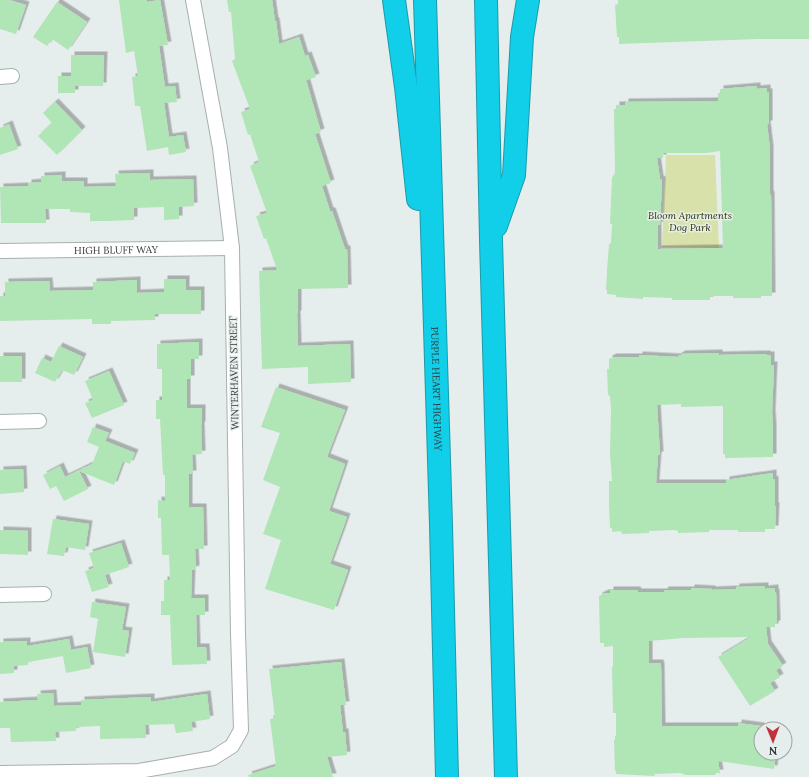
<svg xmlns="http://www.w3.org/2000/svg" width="809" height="777" font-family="Lora,serif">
  <defs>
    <filter id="shadow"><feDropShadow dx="3.5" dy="-3.5" stdDeviation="0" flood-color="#0004"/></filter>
  </defs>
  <rect width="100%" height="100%" fill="#e5eeec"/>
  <path fill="#d7e1a9" d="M666,155h49l4,93 -57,-1z"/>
  <path fill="#b0e5b6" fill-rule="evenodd" filter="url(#shadow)" d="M0,0h9l17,5 -10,29 -16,-5z
    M119,0h28v2l13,-2 8,45 -9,1 6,41 10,-1 2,16 -13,1 5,34 14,-2 3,17 -17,3 -1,-8 -21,4 -7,-45h-5l-3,-29 6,-1 -4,-25 -8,2z
    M227,0h45l3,21h1l3,23 20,-7 6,19 3,-1 8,22 -10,3 15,52 -6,2 16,49 -9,3 8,25h2l13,38h2l1,39 -50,1v25h-1l1,32 52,-2 1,38 -43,2v-17l-46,2 -3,-98 18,-1 -11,-32 -2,1 -8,-23 11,-3 -17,-47 9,-4 -9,-28 -2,1 -7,-23 9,-3 -18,-48 3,-2 -4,-47h-2z
    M618,0h191v39h-50l-140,5v-7h-2l-2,-32 3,-1z
    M57,2l30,20 -19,28 -16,-11 -5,7 -14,-9z
    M71,55h33l-1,31h-28v7h-17v-17h13z
    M757,86v3l10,-1v4h2v32h-2l3,25v45l1,1 1,101h-11v2h-28v-2h-23v4h-38v-2l-29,-1v2l-27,-2v-2l-9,-1v-4h-1l1,-19 2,-27 2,-1 1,-19h-2l2,-46 3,-5 -1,-64h2v-4h9v-3l93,-1v-8h2v-4zM720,151l3,97 -65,1v-24h2l2,-45 -2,-1 -3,-21h6v-3h1v-2h43z
    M55,102l27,28 -25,25 -19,-19 14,-13 -9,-10z
    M9,124l9,25 -18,6v-27z
    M150,173v7l43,-1 1,27 -15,1v12l-15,1v-13l-30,1v12l-27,1h-17v-8l-20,-1v-3h-25l1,14h-45l-1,-36 28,-1v-3l13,-1v-6l21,-1v6h22v6l32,-1 -1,-12z
    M164,279h22v11h15v24h-46v6l-44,1v3h-19v-5l-92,2v-25h5v-14l44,-1 1,10 43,-1v-8l44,-2v13l27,-1z
    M199,342v17h-8v20h-4v29h15v17h-1l1,29 -10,1 1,19h-4v33h14l1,42h-9l1,20 -4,1 -1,28h14v17h-9l1,32h9l1,17 -35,1 -2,-50h-9v-14h3v-21h6l-1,-25h-7l-1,-37h-3v-18l7,1v-26h-2l-3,-56h-4v-19h6v-31h-5v-25z
    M59,346l24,11 -9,18 -12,-5 -7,12 -20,-9 7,-15 9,4z
    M719,353v2l48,-1v1h4v10h3l-2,48 1,15v29l-48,1v-4h-2v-48l-42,1v-3l-24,1 3,50h-2l-2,28h70v-3l47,-7v6l2,1v26h1l-1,23h-10v3h-27v-2h-29v2l-31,1v-2l-4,-1 -25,1v2l-27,1 -1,-3 -9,1v-4h-2l-1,-23v-24h3l-2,-28 1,-44 -1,-13 -2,-1 -1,-26h2v-10l4,-2h26v-2l39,2v-1l3,-1v-1z
    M0,356h22v26h-22z
    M109,371l15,34 -32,13 -7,-15 8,-3 -8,-19z
    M276,387l69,23 -18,47 18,7 -16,47 18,6 -17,47 18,6 -14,40 -69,-21 16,-49 -18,-6 17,-47 -17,-7 17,-47 -19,-6z
    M93,427l16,6 -4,8 30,12 -5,11 -7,-3 -9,24 -35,-14 9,18 -24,12 -8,-15 -6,3 -7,-14 17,-9 5,11 27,-13 7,-17 -12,-5z
    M23,469l1,23 -24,2v-24z
    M53,519l36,5 -4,26 -19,-3 -2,9 -17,-2z
    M0,530l28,1v24l-28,-1z
    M121,543l8,24 -24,8 4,12 -17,5 -7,-21 9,-3 -5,-15z
    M765,586v3l10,-1v4l1,1 1,31h-2v3h-9l2,17 15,22 -7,4 4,7 -10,6 5,8 -25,15 -32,-49 33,-20 -68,1 -34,3v22h11l1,4 1,59h76v-3l23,3v27h15l-2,16 -56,-8 2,12h-4l-1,2h-31v-1l-4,-1 -26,1 1,2 -39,-2v-3h-1l-1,-31h1v-4h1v-23h-3l-1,-46 1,-1v-20l-9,1v-4h-4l-1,-47 6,-3h5v-3h27l1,2h26l1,-2h26v-2l21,1v1l24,-1v-2z
    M92,602l34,5 -4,23 7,1 -4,26 -32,-5 5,-33 -8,-2z
    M69,639l2,11 16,-3 4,21 -25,5 -3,-17 -35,6v3l-14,1v7l-14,1v-32l27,-1v5z
    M341,662l5,43h-6l3,27h2l2,23 -20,2 6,20h-84l-1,-2 28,-9 -6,-47 5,-1 -6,-49z
    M53,693l1,13 27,-1v-5l46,-2 24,-1v5l56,-8 3,25 -19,3 2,9 -17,2 -2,-9 -29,1 1,13 -46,1v-13l-24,1v4l-21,1 1,9 -45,1 -1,-14h-10v-26l38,-2 -1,-6z"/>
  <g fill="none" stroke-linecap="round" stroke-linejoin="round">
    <g stroke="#a7b0ae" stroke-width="16">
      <g id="street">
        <path d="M0,77l12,-1"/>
        <path id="s1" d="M0,251l232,-3"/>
        <path d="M0,422l39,-1"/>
        <path d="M0,595l44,-1"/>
        <path d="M0,773l139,-2 74,-13 19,-12 9,-16 -3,-97 -6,-385 -12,-100 -27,-148"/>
      </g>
    </g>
    <g stroke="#1d9aaa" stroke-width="24">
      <g id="highway">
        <path d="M394,0l12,87 12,112"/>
        <path id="s2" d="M425,0l16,525 6,252"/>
        <path d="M486,0l5,240 15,537"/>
        <path d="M496,226l18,-51 8,-138 6,-37"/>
      </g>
    </g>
    <use href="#street" stroke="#fff" stroke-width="14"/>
    <use href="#highway" stroke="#11cfe9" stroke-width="22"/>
  </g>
  <g text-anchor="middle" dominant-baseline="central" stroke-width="3" stroke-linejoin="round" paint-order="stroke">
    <g font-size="10" font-style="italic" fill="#2c3100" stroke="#e5eeec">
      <text x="690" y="215">Bloom Apartments<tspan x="690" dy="12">Dog Park</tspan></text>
    </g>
    <g font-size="10" fill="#343736" stroke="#e5eeec">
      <text stroke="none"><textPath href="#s1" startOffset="116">HIGH BLUFF WAY</textPath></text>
      <text transform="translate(234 373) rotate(-91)">WINTERHAVEN STREET</text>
      <text stroke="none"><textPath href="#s2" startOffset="389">PURPLE HEART HIGHWAY</textPath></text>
    </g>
  </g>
  <g transform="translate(773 741) rotate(179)"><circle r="19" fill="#e5eeec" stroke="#9ea5a3"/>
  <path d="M0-3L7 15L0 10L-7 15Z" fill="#c2323e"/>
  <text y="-6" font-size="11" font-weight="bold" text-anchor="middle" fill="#343736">N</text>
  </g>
</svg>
